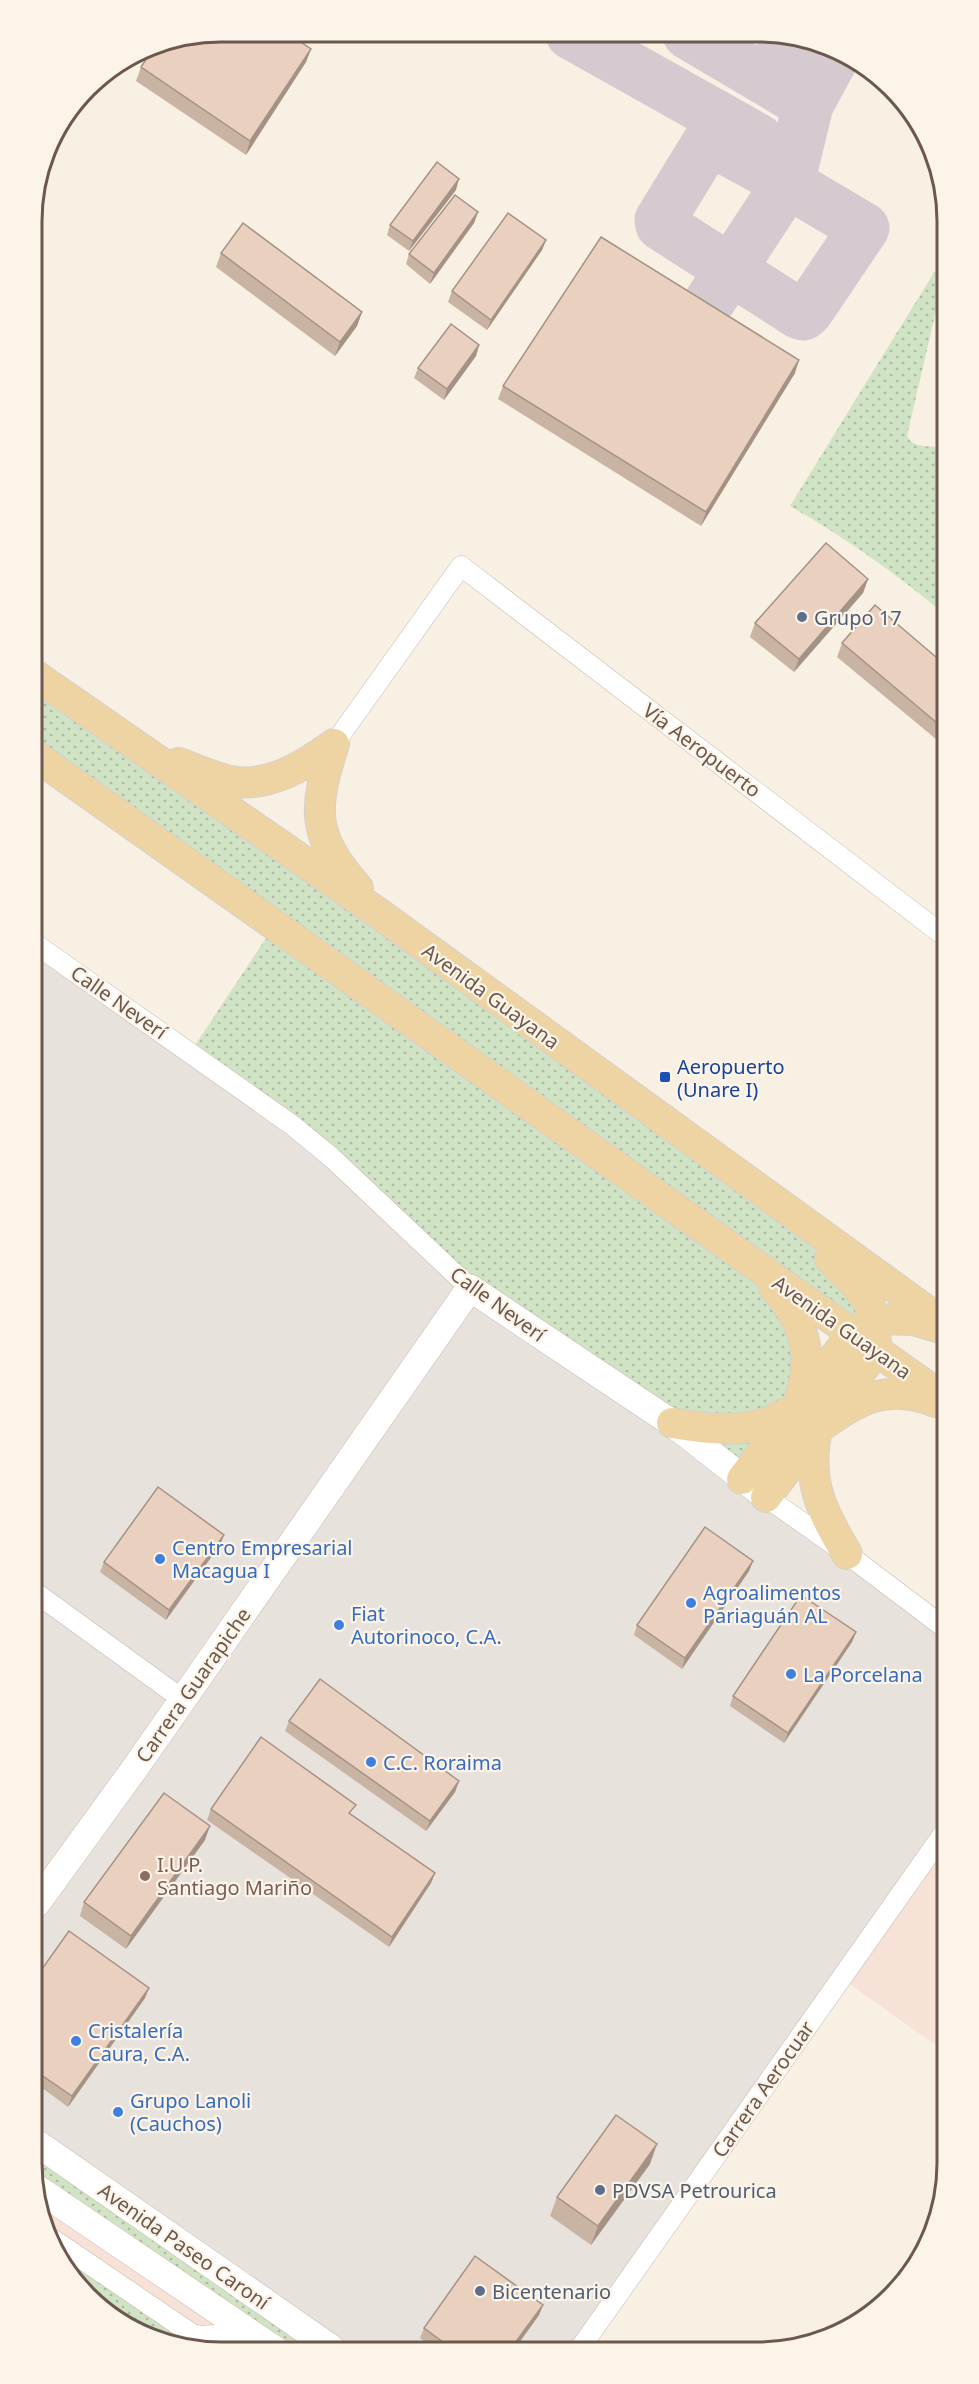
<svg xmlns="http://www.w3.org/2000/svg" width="979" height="2384" font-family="'Noto Sans',sans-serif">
  <defs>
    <pattern id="grass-dots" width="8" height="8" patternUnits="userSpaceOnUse" patternTransform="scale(1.5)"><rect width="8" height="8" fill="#d0e3c4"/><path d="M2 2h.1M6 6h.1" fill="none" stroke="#adbba1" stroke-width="1.8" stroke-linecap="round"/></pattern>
  </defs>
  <rect width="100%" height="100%" fill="#f8f0e3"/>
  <path fill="#f7e2d8" d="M946,1831l1,222 -106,-75z
    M38,2189l236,160h-90l-47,-16 -50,-36 -49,-85z"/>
  <path fill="#e8e2dd" d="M34,944l216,150 695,534 1,202 -365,517 -250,1 -293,-204z"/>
  <path fill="url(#grass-dots)" d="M935,271l6,5v13l-34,147c5,12 23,10 35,11v165c-48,-40 -98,-75 -152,-106z
    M33,674l716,510 90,84 29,33 -16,33 -99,-70 55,102 -66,113 -272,-190 -139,-130 -141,-106 84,-127 -240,-171z
    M38,2144l293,204 -147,1 -47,-16 -50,-36 -33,-57 138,94 57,-2 -211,-143z"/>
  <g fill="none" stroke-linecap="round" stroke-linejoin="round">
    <path stroke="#d6cad1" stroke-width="51" d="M571,34l187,105
      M688,34l120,71
      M781,35l50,28
      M709,140l79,43 76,45 -56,83 -5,4 -5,-2 -137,-88 -1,-5z
      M704,310l86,-131 18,-74 27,-50"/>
    <g stroke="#c7b8ac" stroke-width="21">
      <path id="street" d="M334,744l127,-178 482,369
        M34,943l258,182 39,32 139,131
        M766,1497l81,57 98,74
        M36,1593l146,106
        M54,2240l138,94 10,2 48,-4
        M581,2347l365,-517"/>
    </g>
    <g stroke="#ccbaac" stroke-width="28">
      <path id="secondary" d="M37,1903l98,-135 335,-480 202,135 87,68
        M38,2144l293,204
        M38,2189l236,160"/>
    </g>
    <g stroke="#d6d0cd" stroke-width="32">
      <path id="primary" d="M33,674l348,241 564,409
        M334,744c-21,65 -23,91 24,144
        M34,755l911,644
        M179,763c18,7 38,16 57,19 37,4 70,-18 98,-38
        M672,1423c31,5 63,10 94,0 10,-4 20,-10 30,-14 19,-47 12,-83 -22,-122
        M742,1479l110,-145 23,-15 38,1 31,9
        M766,1497l110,-146 -1,-32 -7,-18 -13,-17 -25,-25
        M847,1554c-26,-44 -41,-73 -30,-125 42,-29 67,-47 119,-27"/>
    </g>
    <use href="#street" stroke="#fff" stroke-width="20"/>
    <use href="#secondary" stroke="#fff" stroke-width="27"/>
    <use href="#primary" stroke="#eed4a3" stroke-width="30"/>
  </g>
  <path fill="#c9b3a3" d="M311,49l-5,13 -60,93 -110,-74 5,-14z
    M456,190l-47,61 -22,-16 3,-10z
    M478,212l-4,11 -44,61 -24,-20 3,-10z
    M546,240l-4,10 -55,80 -39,-28 4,-11z
    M221,253l141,59 -5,14 -22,30 -119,-89z
    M479,345l-3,11 -32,44 -30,-22 4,-10z
    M795,373l-94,153 -203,-127 5,-13z
    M868,579l-5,14 -69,79 -44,-35 5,-14z
    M842,643l101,20v80l-1,1 -105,-87z
    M224,1535l-4,10 -54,75 -66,-48 4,-10z
    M753,1561l-4,10 -67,98 -48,-34 3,-10z
    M856,1632l-4,10 -68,101 -54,-37 3,-10z
    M289,1721l170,60 -4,11 -29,39 -141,-100z
    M211,1809l141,6 83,58 -4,10 -42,64 -182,-127z
    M205,1840l-79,109 -46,-33 4,-14z
    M37,1976l108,22 -77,109 -30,-22z
    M650,2164l-59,81 -41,-29 7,-19z
    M543,2305l-4,10 -23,32 -83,1 -13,-10 4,-10z"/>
  <path fill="#a49285" d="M311,49l-5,13 -60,93 4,-14z
    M459,179l-3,11 -47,61 4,-10z
    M478,212l-4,11 -44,61 4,-11z
    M546,240l-4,10 -55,80 4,-10z
    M362,312l-5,14 -22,30 5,-14z
    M479,345l-3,11 -32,44 3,-11z
    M799,360l-4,13 -94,153 5,-14z
    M868,579l-5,14 -69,79 5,-13z
    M224,1535l-4,10 -54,75 3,-10z
    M753,1561l-4,10 -67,98 3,-11z
    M856,1632l-4,10 -68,101 4,-10z
    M459,1781l-4,11 -29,39 4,-10z
    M210,1826l-5,14 -79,109 5,-13z
    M435,1873l-4,10 -42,64 3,-10z
    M149,1988l-4,10 -77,109 4,-11z
    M657,2144l-7,20 -59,81 7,-19z
    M543,2305l-4,10 -23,32h-4z"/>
  <path fill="#ead0be" stroke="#a49285" stroke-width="1.5" d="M221,32h65l25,17 -61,92 -109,-74 15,-23z
    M437,162l22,17 -46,62 -23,-16z
    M455,195l23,17 -44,61 -25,-19z
    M508,213l38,27 -55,80 -39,-29z
    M243,223l119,89 -22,30 -119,-89z
    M601,237l198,123 -93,152 -203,-126z
    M451,324l28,21 -32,44 -29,-21z
    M826,543l42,36 -69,80 -44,-36z
    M875,605l68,58v65l-101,-85z
    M158,1487l66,48 -55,75 -65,-48z
    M705,1527l48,34 -68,97 -48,-33z
    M801,1595l55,37 -68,101 -55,-37z
    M320,1679l139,102 -29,40 -141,-100z
    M261,1737l95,68 -7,8 86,60 -43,64 -181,-128z
    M164,1793l46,33 -79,110 -47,-34z
    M69,1931l80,57 -77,108 -35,-24v-96z
    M616,2115l41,29 -59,82 -41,-29z
    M475,2256l68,49 -31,42 -61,1 -27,-20z"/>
  <g fill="#5c6f8a" stroke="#fcf4e8" stroke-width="2">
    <circle cx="802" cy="617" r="6"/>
    <circle cx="600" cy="2190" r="6"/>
    <circle cx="480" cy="2291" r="6"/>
  </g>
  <rect fill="#1a4fb4" stroke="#fcf4e8" stroke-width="2" x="659" y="1071" width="12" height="12" rx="3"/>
  <g fill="#3f7fe0" stroke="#fcf4e8" stroke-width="2">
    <circle cx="160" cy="1559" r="6"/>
    <circle cx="691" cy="1603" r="6"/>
    <circle cx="339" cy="1625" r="6"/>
    <circle cx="791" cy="1674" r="6"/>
    <circle cx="371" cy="1762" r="6"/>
    <circle cx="76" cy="2041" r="6"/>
    <circle cx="118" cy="2112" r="6"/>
  </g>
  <circle fill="#8d6e63" stroke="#fcf4e8" stroke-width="2" cx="145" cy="1876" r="6"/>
  <g text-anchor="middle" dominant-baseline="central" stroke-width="4.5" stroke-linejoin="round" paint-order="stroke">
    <g font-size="20" fill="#4e5e75" stroke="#fcf4e8" text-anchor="start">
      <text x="814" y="617">Grupo 17</text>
      <text x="612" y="2190">PDVSA Petrourica</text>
      <text x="492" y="2291">Bicentenario</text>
    </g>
    <g font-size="20" fill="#6c584d" stroke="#fcf4e8">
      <text transform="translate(702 750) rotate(37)">Vía Aeropuerto</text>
      <text transform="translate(491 996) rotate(36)">Avenida Guayana</text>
      <text transform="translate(119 1002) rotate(35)">Calle Neverí</text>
      <text transform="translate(498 1304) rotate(36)">Calle Neverí</text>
      <text transform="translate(842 1327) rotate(35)">Avenida Guayana</text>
      <text transform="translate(193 1685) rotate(-55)">Carrera Guarapiche</text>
      <text transform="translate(763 2089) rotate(-55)">Carrera Aerocuar</text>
      <text transform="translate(184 2246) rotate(35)">Avenida Paseo Caroní</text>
    </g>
    <g font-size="20" fill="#164399" stroke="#fcf4e8" text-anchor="start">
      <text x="677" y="1066">Aeropuerto<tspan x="677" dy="23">(Unare I)</tspan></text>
    </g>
    <g font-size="20" fill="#366cbe" stroke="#fcf4e8" text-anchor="start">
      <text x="172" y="1547">Centro Empresarial<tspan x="172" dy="23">Macagua I</tspan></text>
      <text x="703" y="1592">Agroalimentos<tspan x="703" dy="23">Pariaguán AL</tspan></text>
      <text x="351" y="1613">Fiat<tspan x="351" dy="23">Autorinoco, C.A.</tspan></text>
      <text x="803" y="1674">La Porcelana</text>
      <text x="383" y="1762">C.C. Roraima</text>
      <text x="88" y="2030">Cristalería<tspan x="88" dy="23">Caura, C.A.</tspan></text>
      <text x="130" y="2100">Grupo Lanoli<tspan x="130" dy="23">(Cauchos)</tspan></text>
    </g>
    <g font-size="20" fill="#785e54" stroke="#fcf4e8" text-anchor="start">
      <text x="157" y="1864">I.U.P.<tspan x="157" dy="23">Santiago Mariño</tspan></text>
    </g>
  </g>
  <path d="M0 0H979V2384H0ZM221 42H758A179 179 0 0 1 937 221V2163A179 179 0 0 1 758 2342H221A179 179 0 0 1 42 2163V221A179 179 0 0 1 221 42Z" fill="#fcf4e8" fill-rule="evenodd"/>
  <path fill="none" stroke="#6c584d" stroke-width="3" d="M221 42H758A179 179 0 0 1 937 221V2163A179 179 0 0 1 758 2342H221A179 179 0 0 1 42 2163V221A179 179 0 0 1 221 42Z"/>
</svg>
